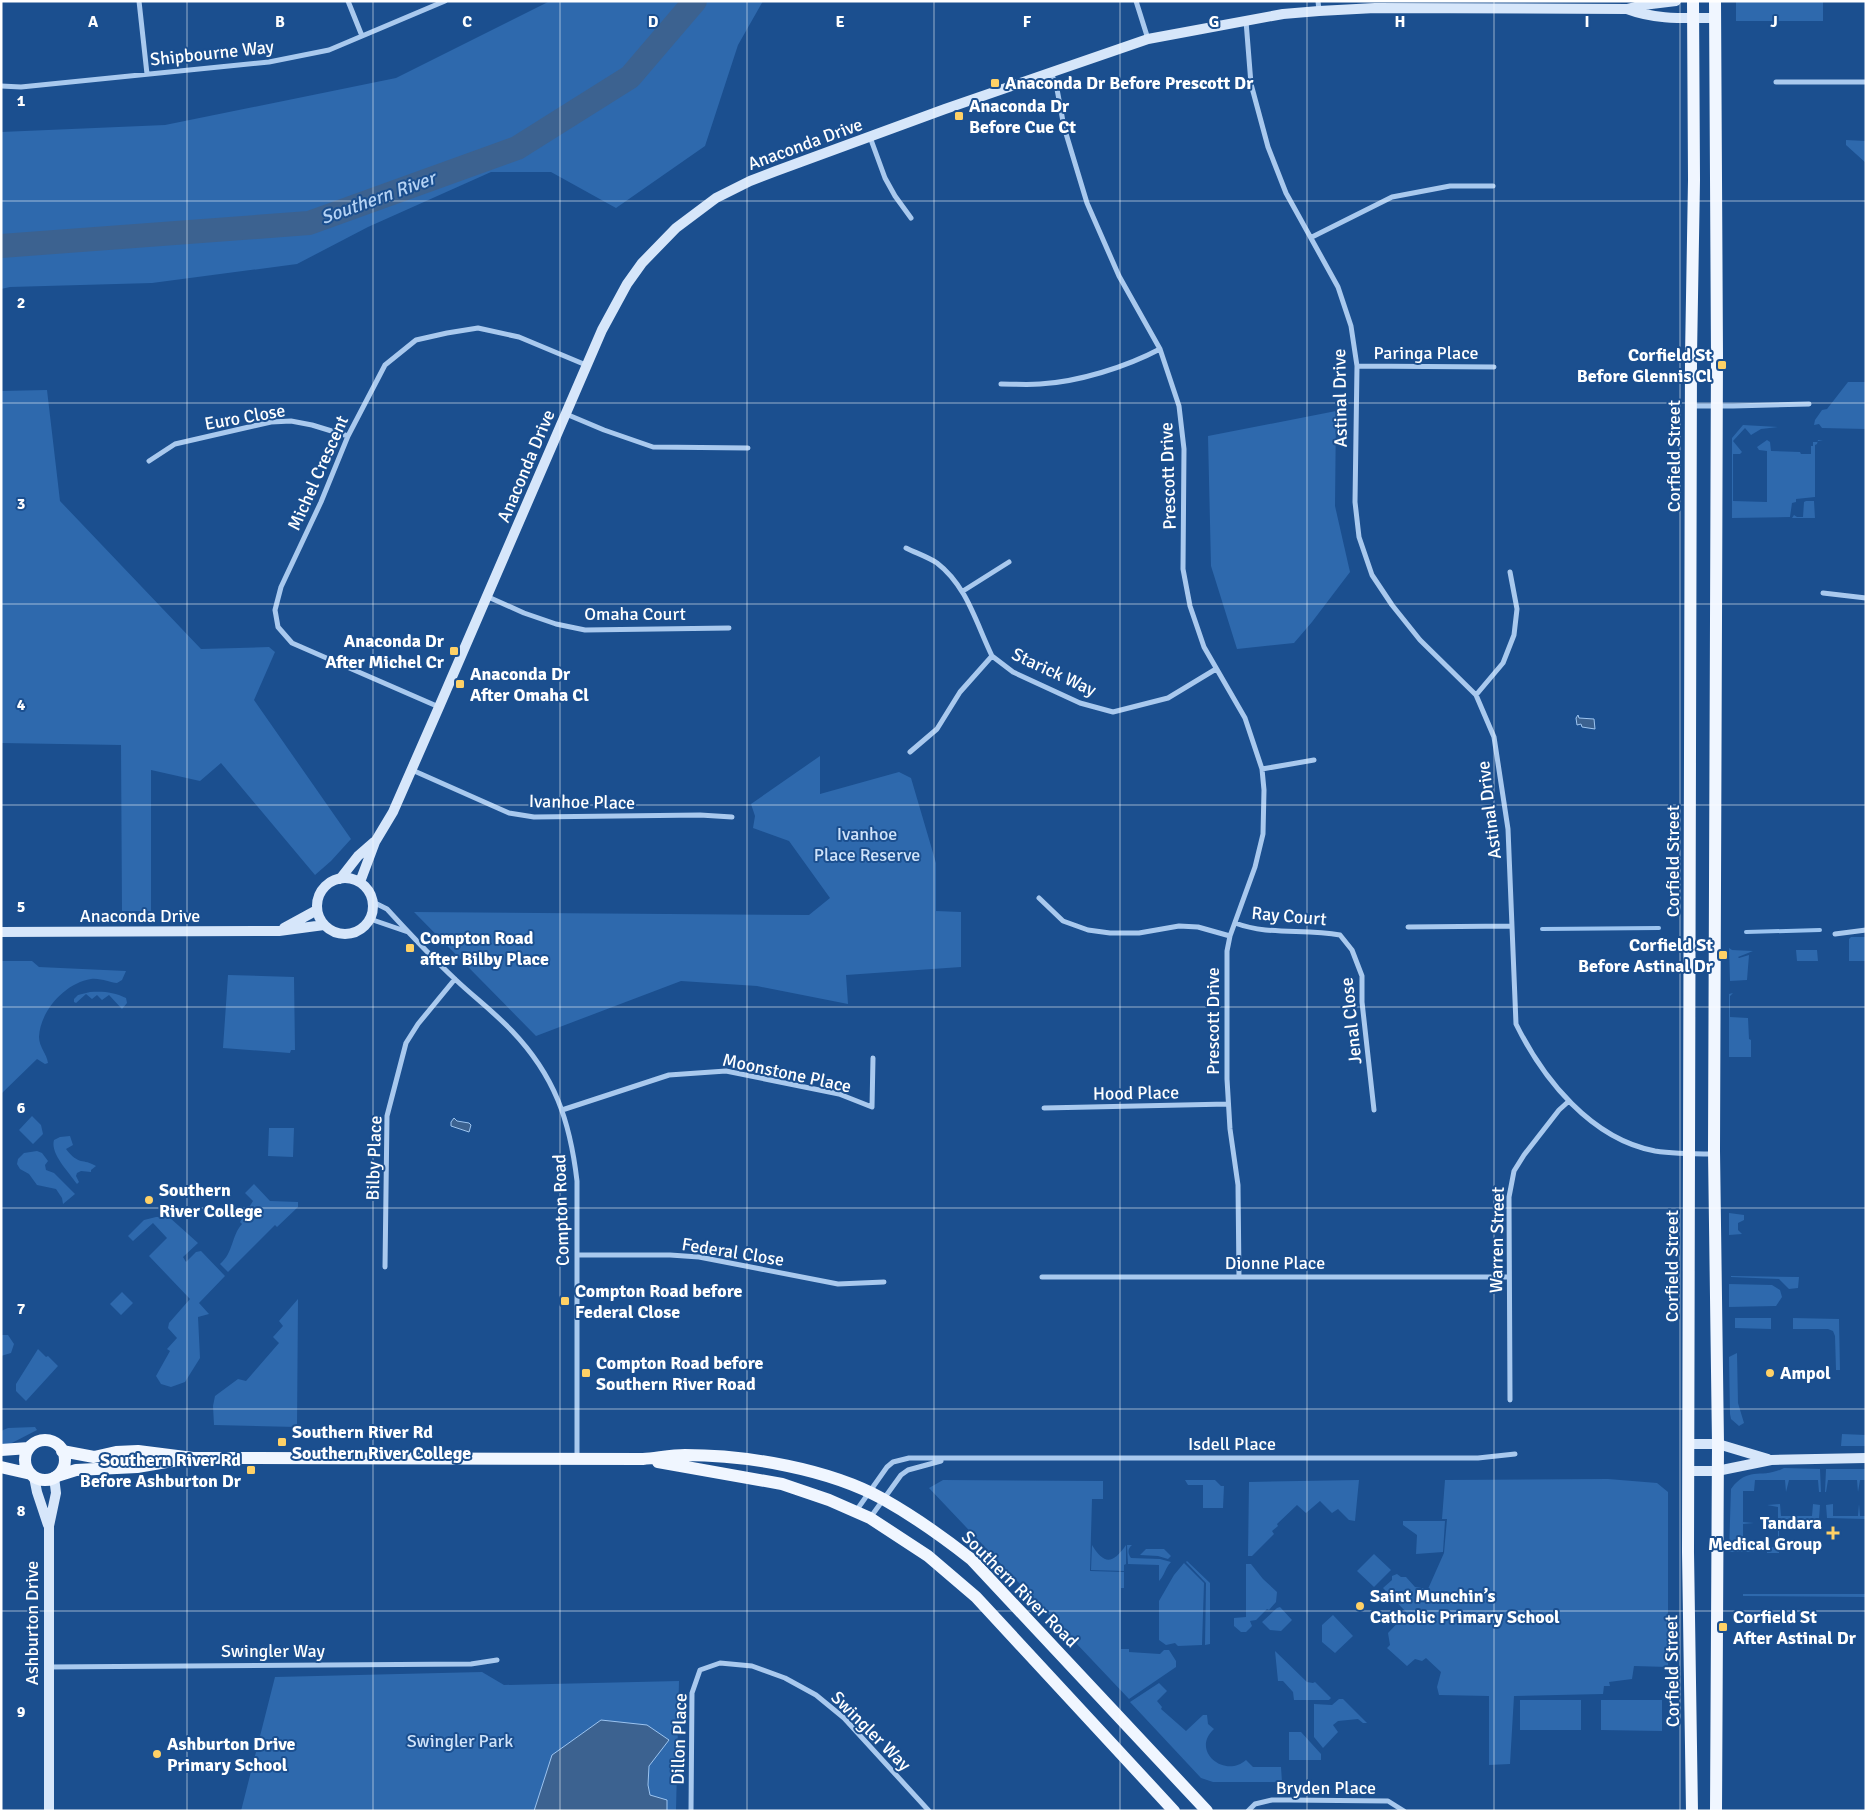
<svg xmlns="http://www.w3.org/2000/svg" width="1867" height="1812" font-family="Signika,sans-serif">
  <rect width="100%" height="100%" fill="#1b4f8f"/>
  <path fill="#2e69ad" d="M550,1h213l-25,44 -33,101 -89,62 -65,-36h-60l-123,55 -71,37 -145,19 -142,4 -9,2v-157l164,-7 231,-47z
    M1736,1h87v20h-87z
    M1846,140l20,1v22l-20,-18z
    M1848,382h18v47l-44,-1 -3,-4 -5,1 1,-5 7,-10 5,-1z
    M47,390l13,111 141,148 68,-2 6,5 -21,48 97,139 -20,22 -16,14 -94,-112 -21,18 -49,-11v141h-29l-1,-166 -120,-2v-352z
    M1336,411l-1,95 15,66 -38,50 -18,21 -57,6 -26,-83 -3,-130z
    M1743,425l35,2 -17,2 -10,6 -6,-7 -12,13 9,11 -2,2h-7v47l34,1v-51l-8,-1 -2,-3 10,-7 3,2 1,9 29,1 1,2h10v-8h2v-4l10,-2h-5l-1,4 -2,1v52l-19,2v3l-4,1 -2,14 -58,1v-80z
    M1806,501h8l1,17h-23l2,-3 3,2h6l1,-15z
    M820,756v38l79,-22 12,6 25,85v48l25,1v55l-115,8 2,29 -91,-18 -76,-5 -145,55 -122,-124 395,3 21,-17 -41,-57 -36,-13 2,-12 -4,-12z
    M1851,937h15v24h-17v-22z
    M1729,948l3,2 21,1 -15,6 1,1 10,-3 -2,25 -17,1z
    M1796,950h21l1,11h-21z
    M1,961h31l7,6 87,4 -4,9 -5,3c-7,0 -15,-5 -26,-4 -26,4 -51,32 -52,58 0,10 8,17 9,26l-3,1 -8,-5 -36,35z
    M228,975l66,2 1,73h-4l-1,3 -67,-5z
    M90,992c13,-1 24,0 36,6l1,5 -5,6 -13,-14 -7,5 -5,-5 -5,4 -6,-5 -10,9 -2,-1v-3l4,-4z
    M1733,993l-3,3v21l18,1 1,21 2,1v17h-22v-63z
    M32,1116l9,9 2,9 -10,10 -14,-14z
    M269,1128h25l-1,29 -25,-1z
    M70,1136l3,9 -7,4c13,17 17,9 30,17l-5,4v2l-10,-1 -4,2 -1,3 3,6 -2,2c-8,-12 -27,-30 -23,-44l6,-3z
    M37,1151l5,2 6,8 -3,4 1,5 8,3 21,21 -12,10 -1,-6 -6,-9 -19,-4 -8,-11 -9,-5 -3,-5 1,-5 6,-6z
    M254,1184l16,17 28,1v5l-21,20 -2,-2 -47,47 -8,-8c14,-12 11,-28 22,-40l-2,-2 13,-21 -8,-8z
    M1729,1213l15,2v5l-6,3v7l4,4 -13,1z
    M156,1217h13l29,26 -15,14 3,5 10,-10 5,-1 24,25 -26,27 10,11 -11,3 2,41 -15,24 -14,5 -10,-3 -5,-8 14,-25 -3,-2 10,-11 -9,-10 1,-5 21,-24 -41,-43 18,-18 -14,-15 -20,18 -5,-5 16,-16z
    M1731,1276l68,1 -1,11 -9,1 -10,-10 -48,-2z
    M1729,1284l43,1 8,5 2,7 -6,9 -47,1z
    M122,1292l11,11 -12,12 -11,-11z
    M298,1299l-1,128 -83,-2 -1,-19 2,-10 23,-17 8,2 33,-38 -6,-6 10,-11 -4,-5z
    M1735,1318h36v11l-36,-1z
    M1793,1318l46,1 1,51h-4l-1,-34 -2,-5 -5,-2h-35z
    M1,1335h7l6,9 -3,9 -10,3z
    M38,1349l8,8 2,-1 10,10 -32,35 -10,-10v-7z
    M1737,1353l1,50 6,20 -5,3 -8,-7 -1,-5 -1,-57z
    M35,1427l2,3 -29,15 -7,2v-16l7,-3z
    M1842,1434l24,1v11h-25z
    M1784,1468l36,1 1,23h-2l-1,-12h-29l-3,12 -1,-12h-30l-1,11h-11v31l11,1 -11,1v26h11v2h-25l2,-63c18,-24 30,-9 53,-21z
    M1826,1469h40v11h-6l-2,12 -1,-12h-29l-2,12h-1z
    M1608,1479l49,4 11,9v175l-34,-1 -2,13 -23,3 1,4h-6l-1,8 -89,2 -4,68 -21,1v-69l-50,-1 -2,-8 4,-15 -15,-14 -4,3 -7,-2 -8,7 -20,-18 3,-3 -2,-12 19,-20 -24,-25 9,-8v-4l5,-2 4,3h5l9,10 13,2 16,-36 3,-34h-5l3,-39z
    M943,1480l160,1v18h-11l-2,72 34,1v16h-3v61h8v3l31,2 4,-4h5l7,11v6l-47,32 -200,-211z
    M1185,1480h30l6,6h3l-1,22h-20v-23h-15z
    M1359,1480l-4,41 -6,-1 -11,-11 -6,4 -12,-12 -14,12 -9,-8 -20,19 1,2 -6,5 2,3 -22,22h-4l1,-74z
    M1780,1504l1,12h31l1,-12 7,1 -1,14h-40v34h-12v-6h11v-40l-11,-2z
    M1833,1504v12h25l1,-12 1,12h6v3l-39,-1 -1,-13z
    M1403,1521h42l-2,31 -27,2 1,-19 -14,-10z
    M1092,1545c12,20 21,19 34,0v19l-2,1v6l-33,-1z
    M1127,1545h5c-5,4 -4,9 -1,13l29,1 11,3c-6,6 -6,13 -12,19v-16l-31,-1z
    M1146,1549h18l7,7 -3,3 -10,-3 -18,-1z
    M1374,1554l17,16 -17,17 -17,-16z
    M1187,1561l23,22v61l-5,1 1,-62 -20,-21z
    M1184,1563l20,20 -2,62 -24,1 -3,-3 -9,2 -7,-5v-39l15,-26z
    M1246,1564h5l12,15 14,13 -1,10 -7,8 -2,-1 -11,11 -6,1 2,5 -6,6h-5l-7,-6v-8l12,-1z
    M1743,1594h123v3l-123,-1z
    M1280,1607l12,13 -11,11 -11,-1 -8,-8 15,-14z
    M1333,1615l20,21 -18,17 -13,-11v-17z
    M1275,1651l32,31 6,1 2,-1 16,16 -2,2h-35l-1,-8 -10,-11h-5z
    M482,1672l22,13 175,-4 -3,130h-435l34,-134z
    M1159,1683l8,8 -10,10 5,6 -1,2 25,22 17,-16h4l1,9 6,5c-24,22 11,50 32,31l7,7h28l1,15h-69l-12,-4 -71,-76z
    M1339,1699h4l24,24h-4l-5,-4 -20,2 -5,4 5,7 -15,16 -9,-11v-33l18,1z
    M1520,1700h61v30h-61z
    M1601,1700h61v31l-61,-1z
    M1289,1732h12l20,22v6h-32z"/>
  <path fill="#3c6290" stroke="#9cc4f0" d="M1578,715l1,3 15,1 1,10 -13,-2 -1,-3 -4,1 -1,-7z
    M454,1118l3,3 12,2 2,2 -2,7 -18,-6v-4z
    M601,1720l46,5 22,15 -20,26 -1,19 2,10 17,5v11h-133l18,-56z"/>
  <g fill="none" stroke-linecap="round" stroke-linejoin="round">
    <path stroke="#9cc4f0" stroke-width="4" d="M1542,929l117,-1
      M1746,932l74,-2"/>
    <path stroke="#3c6290" stroke-width="24" d="M1,246l308,-23 208,-75 113,-71 65,-76"/>
    <path stroke="#a9c9ee" stroke-width="5" d="M139,1l8,73
      M348,1l14,35
      M1136,1l12,38
      M1318,1l1,10
      M1246,21l5,63 17,63 18,46 52,94 13,39 6,40 -2,136 4,35 13,38 20,30 28,35 56,55 18,42 14,92 8,195c27,55 75,115 139,127 19,3 39,3 58,3
      M1051,72l6,17 7,38 23,76 32,73 41,73 19,57 5,43 -1,120 7,37 14,41 41,71 17,51 2,21 -1,44 -8,33 -25,69 -3,15v128l3,50 8,56 1,92
      M1776,82h90
      M1,86l20,1 248,-25 60,-12 116,-49
      M870,137l15,41 10,18 16,22
      M1312,237l80,-40 58,-11h43
      M1357,366l137,1
      M1001,384c13,0 26,1 39,0 38,-2 86,-17 120,-35
      M1692,406h41l76,-2
      M566,414l38,16 49,17 95,1
      M149,461l26,-17 96,-22 20,-1 21,4 36,11
      M906,548c10,5 22,9 31,15 30,23 39,60 55,93
      M963,591l46,-29
      M1823,593l43,5
      M486,596l38,17 32,11 29,6 144,-2
      M1476,695l27,-32 11,-28 3,-26 -7,-37
      M439,707l-147,-64 -14,-16 -3,-17 6,-23 40,-85 27,-66 37,-71 31,-25 31,-7 31,-5 41,9 67,28
      M910,752l27,-23 23,-37 32,-36 21,16 67,31 33,9 55,-14 48,-29
      M1262,769l52,-9
      M412,770l97,43 25,4 166,-2 32,2
      M1039,898l24,23 25,9 22,3h29l40,-7 19,1 32,9
      M373,902l14,7c22,24 45,49 69,71 18,17 39,33 56,51 43,45 58,90 65,150v277
      M370,919l38,13
      M1235,923c35,13 69,5 105,12l12,15 10,26v26l12,108
      M1408,927l103,-1
      M1835,934l31,-4
      M1044,1108l184,-4
      M562,1110l107,-35 57,-4 113,23 33,13 1,-49
      M577,1255h93l29,2 139,27 46,-2
      M385,1267l2,-151 19,-73 12,-19 37,-45
      M1042,1277h467
      M1510,1400l-1,-203 5,-26 10,-16 35,-45 10,-9
      M856,1511l31,-44 6,-5 16,-4h569l37,-4
      M870,1518l31,-43 7,-5 33,-9
      M48,1667l423,-3 26,-4
      M691,1811l1,-118 8,-23 20,-7 32,3 33,12 31,17 28,23 85,93
      M1248,1811l7,-7 17,-4h17l99,1 16,10"/>
    <path stroke="#d6e6fa" stroke-width="10" d="M1627,9c29,11 58,9 88,9
      M317 906a28 28 0 1 1 56 0a28 28 0 1 1-56 0Z
      M340,879l18,-23 16,-14
      M360,882l15,-40 18,-30 46,-105 163,-377 25,-46 15,-21 34,-35 40,-30 34,-17 26,-10 169,-62 203,-70 135,-25 36,-3 56,-3 252,1 16,-4 33,-4
      M284,928l33,-18
      M1,932l278,-1 45,-6
      M1689,1444h29l50,15
      M1688,1471h29l54,-11 95,-2
      M34,1477l3,15 11,33
      M49,1811v-285l7,-33 -2,-16"/>
    <path stroke="#f0f6ff" stroke-width="12" d="M1715,1l2,354 -3,796 4,293 -2,367
      M25 1460a20 20 0 1 1 40 0a20 20 0 1 1-40 0Z
      M1,1450l28,-2
      M62,1451l32,6 22,-5 22,-1 55,7h55l395,1c14,-1 28,-4 42,-4 62,0 144,14 198,44 32,18 60,38 88,60l236,252
      M658,1462l124,22 47,16 41,18 58,38 48,41 198,214
      M1,1467l30,7
      M57,1476l19,-6 61,-3 41,-7
      M1692,1811l-4,-259 3,-1196 3,-176 -1,-179"/>
  </g>
  <path fill="none" stroke="#fff" stroke-width="1" stroke-opacity="0.55" d="M187,1v1810M373,1v1810M560,1v1810M747,1v1810M934,1v1810M1120,1v1810M1307,1v1810M1494,1v1810M1680,1v1810M1,201h1865M1,403h1865M1,604h1865M1,805h1865M1,1007h1865M1,1208h1865M1,1409h1865M1,1611h1865"/>
  <g fill="#ffd166" stroke="#1b4f8f" stroke-width="2">
    <rect x="990" y="78" width="10" height="10" rx="2.5"/>
    <rect x="954" y="111" width="10" height="10" rx="2.5"/>
    <rect x="1717" y="360" width="10" height="10" rx="2.5"/>
    <rect x="449" y="646" width="10" height="10" rx="2.5"/>
    <rect x="455" y="679" width="10" height="10" rx="2.5"/>
    <rect x="405" y="943" width="10" height="10" rx="2.5"/>
    <rect x="1718" y="950" width="10" height="10" rx="2.5"/>
    <circle cx="149" cy="1200" r="5"/>
    <rect x="560" y="1296" width="10" height="10" rx="2.5"/>
    <rect x="581" y="1368" width="10" height="10" rx="2.5"/>
    <circle cx="1770" cy="1373" r="5"/>
    <rect x="277" y="1437" width="10" height="10" rx="2.5"/>
    <rect x="246" y="1465" width="10" height="10" rx="2.5"/>
    <path d="M1830.5 1525.5h5v5h5v5h-5v5h-5v-5h-5v-5h5z"/>
    <circle cx="1360" cy="1606" r="5"/>
    <rect x="1718" y="1622" width="10" height="10" rx="2.5"/>
    <circle cx="157" cy="1754" r="5"/>
  </g>
  <g text-anchor="middle" dominant-baseline="central" stroke-width="4" stroke-linejoin="round" paint-order="stroke">
    <g font-size="18" fill="#fff" stroke="#1b4f8f">
      <text transform="translate(212 53) rotate(-6)">Shipbourne Way</text>
      <text transform="translate(805 144) rotate(-20)">Anaconda Drive</text>
      <text x="1426" y="353">Paringa Place</text>
      <text transform="translate(1340 398) rotate(-91)">Astinal Drive</text>
      <text transform="translate(245 417) rotate(-10)">Euro Close</text>
      <text transform="translate(1674 456) rotate(-90)">Corfield Street</text>
      <text transform="translate(526 466) rotate(-67)">Anaconda Drive</text>
      <text transform="translate(318 473) rotate(-66)">Michel Crescent</text>
      <text transform="translate(1168 476) rotate(-92)">Prescott Drive</text>
      <text x="635" y="614">Omaha Court</text>
      <text transform="translate(1054 672) rotate(25)">Starick Way</text>
      <text transform="translate(582 802) rotate(1)">Ivanhoe Place</text>
      <text transform="translate(1489 810) rotate(-97)">Astinal Drive</text>
      <text transform="translate(1673 861) rotate(-90)">Corfield Street</text>
      <text x="140" y="916">Anaconda Drive</text>
      <text transform="translate(1289 916) rotate(5)">Ray Court</text>
      <text transform="translate(1213 1021) rotate(-90)">Prescott Drive</text>
      <text transform="translate(1351 1021) rotate(-96)">Jenal Close</text>
      <text transform="translate(787 1073) rotate(12)">Moonstone Place</text>
      <text transform="translate(1136 1093) rotate(-1)">Hood Place</text>
      <text transform="translate(374 1158) rotate(-88)">Bilby Place</text>
      <text transform="translate(561 1210) rotate(-92)">Compton Road</text>
      <text transform="translate(1497 1240) rotate(-89)">Warren Street</text>
      <text transform="translate(733 1252) rotate(9)">Federal Close</text>
      <text x="1275" y="1263">Dionne Place</text>
      <text transform="translate(1672 1266) rotate(-90)">Corfield Street</text>
      <text x="1232" y="1444">Isdell Place</text>
      <text transform="translate(1020 1589) rotate(45)">Southern River Road</text>
      <text transform="translate(32 1623) rotate(-90)">Ashburton Drive</text>
      <text x="273" y="1651">Swingler Way</text>
      <text transform="translate(1672 1671) rotate(-91)">Corfield Street</text>
      <text transform="translate(871 1731) rotate(45)">Swingler Way</text>
      <text transform="translate(679 1739) rotate(-88)">Dillon Place</text>
      <text x="1326" y="1788">Bryden Place</text>
    </g>
    <g font-size="18" font-weight="bold" fill="#fff" stroke="#1b4f8f" text-anchor="start">
      <text x="1005" y="83">Anaconda Dr Before Prescott Dr</text>
      <text x="969" y="106">Anaconda Dr<tspan x="969" dy="21">Before Cue Ct</tspan></text>
      <text x="1712" y="355" text-anchor="end">Corfield St<tspan x="1712" dy="21">Before Glennis Cl</tspan></text>
      <text x="444" y="641" text-anchor="end">Anaconda Dr<tspan x="444" dy="21">After Michel Cr</tspan></text>
      <text x="470" y="674">Anaconda Dr<tspan x="470" dy="21">After Omaha Cl</tspan></text>
      <text x="420" y="938">Compton Road<tspan x="420" dy="21">after Bilby Place</tspan></text>
      <text x="1713" y="945" text-anchor="end">Corfield St<tspan x="1713" dy="21">Before Astinal Dr</tspan></text>
      <text x="159" y="1190">Southern<tspan x="159" dy="21">River College</tspan></text>
      <text x="575" y="1291">Compton Road before<tspan x="575" dy="21">Federal Close</tspan></text>
      <text x="596" y="1363">Compton Road before<tspan x="596" dy="21">Southern River Road</tspan></text>
      <text x="1780" y="1373">Ampol</text>
      <text x="292" y="1432">Southern River Rd<tspan x="292" dy="21">Southern River College</tspan></text>
      <text x="241" y="1460" text-anchor="end">Southern River Rd<tspan x="241" dy="21">Before Ashburton Dr</tspan></text>
      <text x="1822" y="1523" text-anchor="end">Tandara<tspan x="1822" dy="21">Medical Group</tspan></text>
      <text x="1370" y="1596">Saint Munchin’s<tspan x="1370" dy="21">Catholic Primary School</tspan></text>
      <text x="1733" y="1617">Corfield St<tspan x="1733" dy="21">After Astinal Dr</tspan></text>
      <text x="167" y="1744">Ashburton Drive<tspan x="167" dy="21">Primary School</tspan></text>
    </g>
    <g font-size="18" fill="#cfe3fa" stroke="#1b4f8f">
      <text x="867" y="834">Ivanhoe<tspan x="867" dy="21">Place Reserve</tspan></text>
      <text x="460" y="1741">Swingler Park</text>
    </g>
    <g font-size="19" font-style="italic" fill="#b5d3f5" stroke="#1b4f8f">
      <text transform="translate(378 198) rotate(-20)">Southern River</text>
    </g>
  </g>
  <g font-size="16" text-anchor="middle" font-weight="bold" fill="#fff" stroke="#1b4f8f" stroke-width="4" stroke-linejoin="round" paint-order="stroke">
    <text x="93" y="27">A</text>
    <text x="280" y="27">B</text>
    <text x="467" y="27">C</text>
    <text x="653" y="27">D</text>
    <text x="840" y="27">E</text>
    <text x="1027" y="27">F</text>
    <text x="1214" y="27">G</text>
    <text x="1400" y="27">H</text>
    <text x="1587" y="27">I</text>
    <text x="1774" y="27">J</text>
    <text x="21" y="106">1</text>
    <text x="21" y="308">2</text>
    <text x="21" y="509">3</text>
    <text x="21" y="710">4</text>
    <text x="21" y="912">5</text>
    <text x="21" y="1113">6</text>
    <text x="21" y="1314">7</text>
    <text x="21" y="1516">8</text>
    <text x="21" y="1717">9</text>
  </g>
  <rect width="1867" height="1812" fill="none" stroke="#ffffff" stroke-width="5"/>
</svg>
